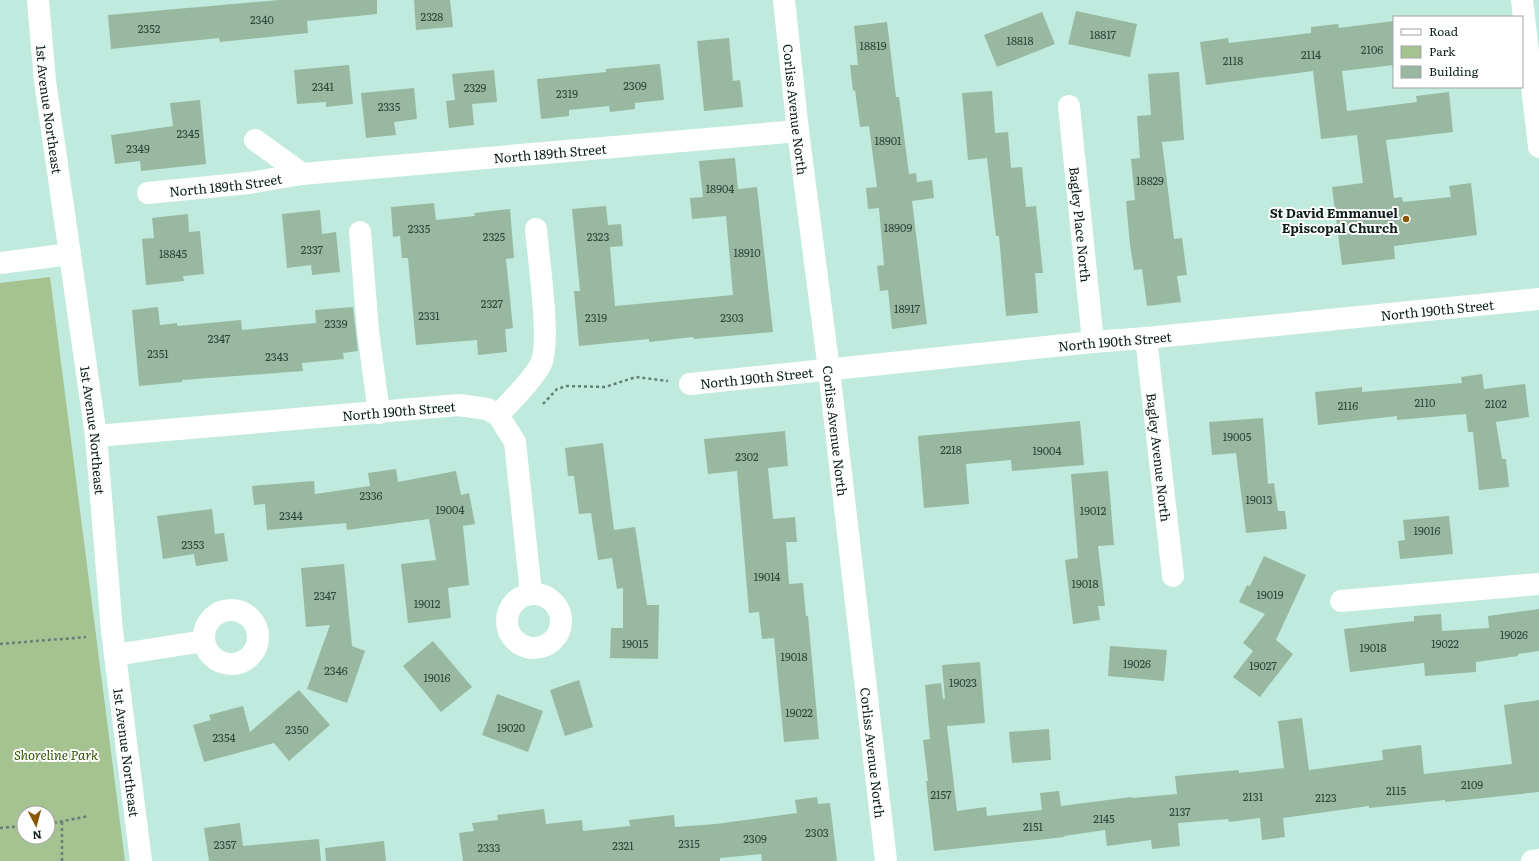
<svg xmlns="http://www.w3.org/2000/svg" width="1539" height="861" font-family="Literata,serif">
  <rect width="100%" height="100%" fill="#bfeadd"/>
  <path fill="#a5c391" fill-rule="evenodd" d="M50,277l75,584h-125v-578zM24,813h24v24h-24z"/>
  <path fill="#98b8a1" d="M279,0h98v14l-70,7 1,12 -88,9 -1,-4 -108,11 -3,-34z
    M414,0h36l3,27 -37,3z
    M1076,11l61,13 -7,33 -62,-13z
    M1042,12l13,32 -58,23 -13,-32z
    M1394,21v44l-52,6 5,40 70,-9 -1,-6 33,-4 4,40 -67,8 8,58 8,-1 1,5 48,-5 -2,-11 22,-3 6,52 -83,11 1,13 -53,6 -10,-78 31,-4 -6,-48 -36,4 -8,-68 -107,14 -6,-43 28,-4 1,5 82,-10v-6l27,-3 1,4z
    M887,22l9,75h3l10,77 7,-1 1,9 15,-2 2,18 -22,3 15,123 -35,5 -4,-39 -8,1 -3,-25 7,-1 -5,-57 -11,1 -2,-21 11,-1 -8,-61 -9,1 -5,-37 -2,1 -3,-26h8l-4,-39z
    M729,38l4,43 7,-1 3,27 -39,4 -7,-70z
    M660,64l4,36 -29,3v6l-25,3 -1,-6 -40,4v6l-28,3 -4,-40 69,-7v-3z
    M349,65l4,39 -27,3v-5l-29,2 -3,-34z
    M494,70l3,32 -25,2 2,21 -25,3 -3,-27 9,-1 -3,-26z
    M1179,72l5,68 -22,2 12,97 8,-1 5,37 -10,1 4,26 -34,4 -5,-37 -8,1 -4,-25 -4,-44 9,-1 -4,-41 9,-1 -3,-42 14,-1 -3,-41z
    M414,88l3,31 -23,3 2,13 -30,3 -5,-45z
    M992,91l3,42 13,-1 3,36 11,-1 4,40 10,-1 7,67h-8l3,40 -32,3 -7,-80h-3l-9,-78 -19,2 -6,-67z
    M200,100l6,64 -65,7 -1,-10 -25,3 -4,-29 62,-9 -3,-23z
    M735,158l3,31 19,-2 16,145 -79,7 -1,-2 -44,5v-3l-70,7 -5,-55h6l-8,-82 34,-3 2,19 13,-1 2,22 -13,1 5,59 118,-11 -7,-79 -34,3 -2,-21 13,-1 -4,-36z
    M434,203l2,17 39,-4 -1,-3 36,-4 4,49 -8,1 7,69 -8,1 2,23 -29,3 -1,-15 -61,5 -8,-87h-6l-2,-22 -7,1 -2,-30z
    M320,210l2,24 14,-2 4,40 -28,3 -1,-10 -24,3 -5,-54z
    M188,214l1,18 11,-1 4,43 -21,2 1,5 -38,4 -4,-46 12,-1 -2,-20z
    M158,307l2,18 17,-2v3l64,-6 1,10 74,-7 -1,-13 38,-3 5,44 -15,2 1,6 -42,4 1,8 -121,9v2l-43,4 -7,-76z
    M1482,374l2,15 41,-5 4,33 -33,5 6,37h4l3,28 -30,3 -6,-58h-5l-2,-18 -69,6v-4l-79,9 -3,-33 47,-5v5l100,-9 -1,-6z
    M1263,418l5,66 6,-1 4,28h7l2,18 -41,4 -10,-80 -24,2 -3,-33z
    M1080,421l4,44 -72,6 -1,-11 -45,4 3,40 -45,4 -6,-72z
    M785,431l3,35 -20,2 5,51 22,-2 2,25h-11l3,42 14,-1 3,33h2l11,123 -35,3 -10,-104 -12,1 -3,-27 -10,1 -12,-142 -29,3 -4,-35z
    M603,443l11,87 21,-3 12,78h12l-1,54 -48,-1 1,-30h12v-40l-6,1 -5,-31 -14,2 -7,-47 -12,1 -5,-38h-6l-3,-28z
    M396,469l2,13 58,-11 5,24 8,-2 6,31 -12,2 6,59 -21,3 3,30 -43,5 -7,-59 35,-4 -7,-41 -82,11 -1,-7 -79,7 -2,-26 -11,1 -2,-19 62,-5 1,13 55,-8 -2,-13z
    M1108,471l6,74 -16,1 7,60h-7l2,14 -27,4 -8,-64 13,-2 -7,-84z
    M212,509l3,25 9,-1 4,28 -32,5 -2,-12 -31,5 -6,-43z
    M1449,516l4,38 -53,5 -2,-18 7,-1 -2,-20z
    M1264,556l42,19 -30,65 17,14 -33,43 -27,-20 20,-26 -10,-8 22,-29 -26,-12 8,-17 3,1z
    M344,564l8,82 13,5 -18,52 -40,-14 23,-64 -24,2 -5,-59z
    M1539,609v42l-21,3v2l-42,6v10l-51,4 -1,-13 -74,9 -6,-43 70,-8v-5l27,-2 1,17 47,-3 -1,-12z
    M433,641l39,46 -31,25 -38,-46z
    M1110,646l57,4 -3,31 -56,-5z
    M980,662l5,61 -38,3 10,85 29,-4 1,9 55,-6 -2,-17 19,-2 2,15 70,-9 1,1 45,-4 -2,-18 64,-6v3l45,-5 -6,-47 24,-3 7,52 74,-10 -1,-10 39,-5 3,29 88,-10 -8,-59 35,-5v92l-94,10v-2l-76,8v-2l-86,12 2,19 -23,3 -2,-22 -31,4 -1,-3 -50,4 2,23 -28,3 -1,-9 -44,6 -2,-16 -41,6 1,1 -131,14 -8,-70h2l-5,-41 7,-1 -5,-54 16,-2 2,16h2l-3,-34z
    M579,680l14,47 -28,9 -15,-46z
    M299,690l31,35 -41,36 -15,-18 -70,19 -11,-37 18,-5 -2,-5 34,-9 7,26z
    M497,694l46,17 -15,41 -46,-17z
    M1049,729l2,31 -39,3 -3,-31z
    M817,797l1,7 12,-1 7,58h-75l-1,-7 -41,4v3h-257l-4,-28 15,-2 -2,-8 26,-3 -1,-5 47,-6 2,15 36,-4 1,11 47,-5 -1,-6 45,-5 1,12 41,-3 81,-11 -2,-13z
    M240,823l3,23 76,-7 2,22h-112l-5,-33z
    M384,841l2,20h-60l-1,-13z"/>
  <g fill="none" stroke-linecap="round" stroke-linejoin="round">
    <path stroke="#638077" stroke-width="2.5" stroke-dasharray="3 3" stroke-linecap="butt" d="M543,404l14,-15 10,-3 38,1 31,-10 32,4
      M0,644l86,-7
      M62,822v39
      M48,824l41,-8
      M0,828l24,-2"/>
    <g stroke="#fff" stroke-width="22">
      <path id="s1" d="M38,0l7,81 51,355 16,195 29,230"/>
      <path id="s2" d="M784,0l14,131 31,239 57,491"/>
      <path d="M1522,0l17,147"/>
      <path id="s3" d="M1069,106l24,236"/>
      <path id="s4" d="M255,140l47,34 496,-43"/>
      <path id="s5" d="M148,193l101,-10 53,-9"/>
      <path d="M360,232l8,99 11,82"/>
      <path d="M0,263l70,-9"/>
      <path id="s6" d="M1146,338l27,238"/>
      <path id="s7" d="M690,384l403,-42 53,-4 393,-39"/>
      <path d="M498,415l17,27 16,151"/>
      <path id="s8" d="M96,436l363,-31 28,4 11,6c14,-15 31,-31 42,-49 12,-21 -2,-109 -4,-137"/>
      <circle cx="534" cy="621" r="27"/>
      <path d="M1341,601l198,-17"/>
      <circle cx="231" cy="637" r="27"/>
      <path d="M115,655l89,-14"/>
      <path d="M1532,861l7,-1"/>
    </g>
  </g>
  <circle fill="#8a5700" stroke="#fff" stroke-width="1.5" cx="1406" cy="219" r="4"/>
  <g text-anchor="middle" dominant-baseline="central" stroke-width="4" stroke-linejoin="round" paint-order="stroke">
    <g font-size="11" fill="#30453c">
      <text x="432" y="16">2328</text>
      <text x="262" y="19">2340</text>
      <text x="149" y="28">2352</text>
      <text x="1103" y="34">18817</text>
      <text x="1020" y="40">18818</text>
      <text x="873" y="45">18819</text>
      <text x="1372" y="49">2106</text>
      <text x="1311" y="54">2114</text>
      <text x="1233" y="60">2118</text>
      <text x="635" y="85">2309</text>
      <text x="323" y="86">2341</text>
      <text x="475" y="87">2329</text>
      <text x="567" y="93">2319</text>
      <text x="389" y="106">2335</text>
      <text x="188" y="133">2345</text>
      <text x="888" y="140">18901</text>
      <text x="138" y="148">2349</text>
      <text x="1150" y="180">18829</text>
      <text x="720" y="188">18904</text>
      <text x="898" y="227">18909</text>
      <text x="419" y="228">2335</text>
      <text x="494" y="236">2325</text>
      <text x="598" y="236">2323</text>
      <text x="312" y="249">2337</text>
      <text x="747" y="252">18910</text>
      <text x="173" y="253">18845</text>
      <text x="492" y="303">2327</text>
      <text x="907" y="308">18917</text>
      <text x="429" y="315">2331</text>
      <text x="596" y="317">2319</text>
      <text x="732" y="317">2303</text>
      <text x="336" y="323">2339</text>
      <text x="219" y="338">2347</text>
      <text x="158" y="353">2351</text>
      <text x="277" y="356">2343</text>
      <text x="1425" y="402">2110</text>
      <text x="1496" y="403">2102</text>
      <text x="1348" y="405">2116</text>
      <text x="1237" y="436">19005</text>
      <text x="951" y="449">2218</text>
      <text x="1047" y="450">19004</text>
      <text x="747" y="456">2302</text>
      <text x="371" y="495">2336</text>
      <text x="1259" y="499">19013</text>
      <text x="450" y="509">19004</text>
      <text x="1093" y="510">19012</text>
      <text x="291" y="515">2344</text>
      <text x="1427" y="530">19016</text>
      <text x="193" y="544">2353</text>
      <text x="767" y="576">19014</text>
      <text x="1085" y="583">19018</text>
      <text x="1270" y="594">19019</text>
      <text x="325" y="595">2347</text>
      <text x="427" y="603">19012</text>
      <text x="1514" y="634">19026</text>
      <text x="635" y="643">19015</text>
      <text x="1445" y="643">19022</text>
      <text x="1373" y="647">19018</text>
      <text x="794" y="656">19018</text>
      <text x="1137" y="663">19026</text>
      <text x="1263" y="665">19027</text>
      <text x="336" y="670">2346</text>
      <text x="437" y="677">19016</text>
      <text x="963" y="682">19023</text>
      <text x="799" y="712">19022</text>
      <text x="511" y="727">19020</text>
      <text x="297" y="729">2350</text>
      <text x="224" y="737">2354</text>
      <text x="1472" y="784">2109</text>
      <text x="1396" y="790">2115</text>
      <text x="941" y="794">2157</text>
      <text x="1253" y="796">2131</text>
      <text x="1326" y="797">2123</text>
      <text x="1180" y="811">2137</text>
      <text x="1104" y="818">2145</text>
      <text x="1033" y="826">2151</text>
      <text x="817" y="832">2303</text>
      <text x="755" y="838">2309</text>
      <text x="689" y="843">2315</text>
      <text x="225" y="844">2357</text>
      <text x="623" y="845">2321</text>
      <text x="489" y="847">2333</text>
    </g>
    <g font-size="13" fill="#0e1f1a" stroke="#fff">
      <text stroke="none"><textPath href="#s1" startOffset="110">1st Avenue Northeast</textPath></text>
      <text stroke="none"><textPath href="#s2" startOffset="110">Corliss Avenue North</textPath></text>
      <text stroke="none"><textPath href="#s4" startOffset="307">North 189th Street</textPath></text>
      <text stroke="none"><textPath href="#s5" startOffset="78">North 189th Street</textPath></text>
      <text stroke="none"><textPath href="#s3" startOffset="119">Bagley Place North</textPath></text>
      <text stroke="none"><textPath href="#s7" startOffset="751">North 190th Street</textPath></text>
      <text stroke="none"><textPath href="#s7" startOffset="427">North 190th Street</textPath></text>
      <text stroke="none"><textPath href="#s7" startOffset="67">North 190th Street</textPath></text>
      <text stroke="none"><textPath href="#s8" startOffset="304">North 190th Street</textPath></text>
      <text stroke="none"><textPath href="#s1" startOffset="434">1st Avenue Northeast</textPath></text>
      <text stroke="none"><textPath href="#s2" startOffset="434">Corliss Avenue North</textPath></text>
      <text stroke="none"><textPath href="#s6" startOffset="120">Bagley Avenue North</textPath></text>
      <text stroke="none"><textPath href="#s1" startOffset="758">1st Avenue Northeast</textPath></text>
      <text stroke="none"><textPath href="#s2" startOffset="758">Corliss Avenue North</textPath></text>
    </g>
    <g font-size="13" font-weight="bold" fill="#0e1f1a" stroke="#fff" text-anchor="end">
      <text x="1398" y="212">St David Emmanuel<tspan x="1398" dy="15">Episcopal Church</tspan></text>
    </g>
    <g font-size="13" font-style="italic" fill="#2f5505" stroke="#fff">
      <text x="56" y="754">Shoreline Park</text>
    </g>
  </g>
  <rect x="1393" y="16" width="130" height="72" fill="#ffffff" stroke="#9fa5a3"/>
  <rect x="1401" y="29" width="20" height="6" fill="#ffffff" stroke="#9fa5a3"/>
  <text x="1429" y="36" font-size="12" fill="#0e1f1a">Road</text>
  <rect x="1401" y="46" width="20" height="12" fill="#a5c391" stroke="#9fa5a3"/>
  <text x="1429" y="56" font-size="12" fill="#0e1f1a">Park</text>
  <rect x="1401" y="66" width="20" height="12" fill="#98b8a1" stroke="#9fa5a3"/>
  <text x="1429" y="76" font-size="12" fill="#0e1f1a">Building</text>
  <g transform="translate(36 825) rotate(174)"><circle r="19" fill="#ffffff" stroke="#9fa5a3"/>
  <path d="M0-3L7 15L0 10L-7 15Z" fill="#8a5700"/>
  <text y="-6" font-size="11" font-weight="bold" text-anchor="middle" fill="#0e1f1a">N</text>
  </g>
</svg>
